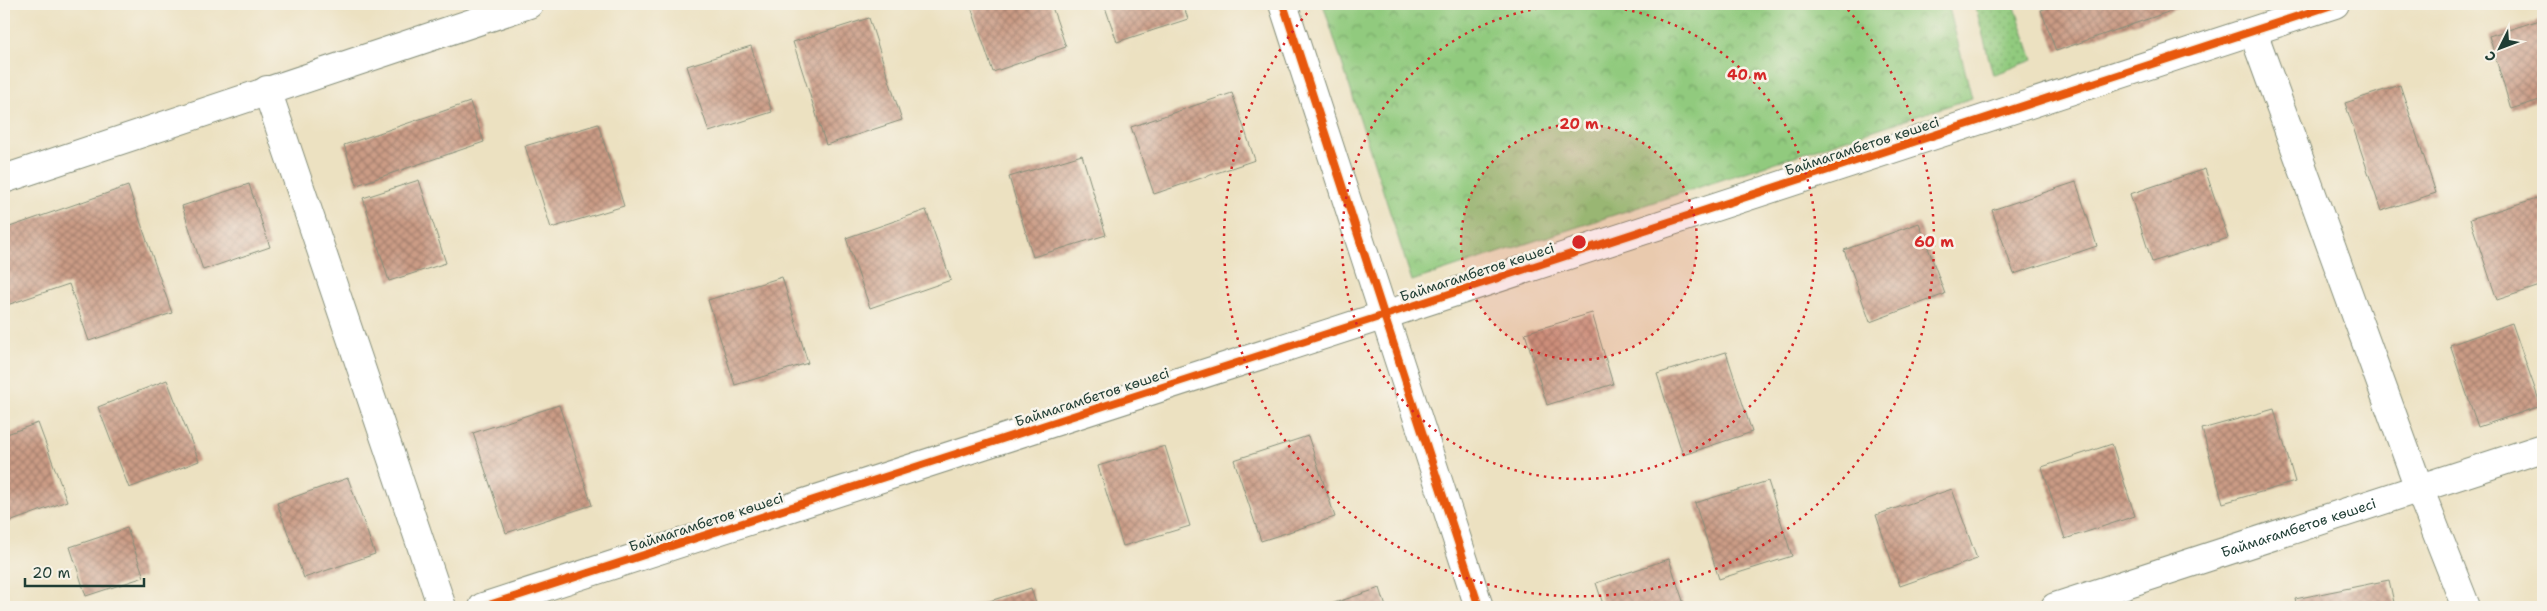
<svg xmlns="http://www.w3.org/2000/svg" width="2547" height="611" font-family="'Shantell Sans',sans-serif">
  <defs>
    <pattern id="grass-dots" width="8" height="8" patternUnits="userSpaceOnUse" patternTransform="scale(1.25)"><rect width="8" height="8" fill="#91ca7e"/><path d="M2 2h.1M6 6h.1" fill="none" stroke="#76a568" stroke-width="1.8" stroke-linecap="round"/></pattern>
    <pattern id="park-crowns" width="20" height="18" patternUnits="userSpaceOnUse" patternTransform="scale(1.25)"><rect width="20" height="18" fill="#91ca7e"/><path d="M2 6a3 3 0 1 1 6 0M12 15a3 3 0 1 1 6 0" fill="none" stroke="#76a568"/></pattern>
    <pattern id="building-cross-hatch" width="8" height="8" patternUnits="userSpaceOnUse" patternTransform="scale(1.25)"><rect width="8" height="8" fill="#cb9b85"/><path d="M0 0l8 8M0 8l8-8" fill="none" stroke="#a4806e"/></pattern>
  </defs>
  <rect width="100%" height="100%" fill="#f7f3e8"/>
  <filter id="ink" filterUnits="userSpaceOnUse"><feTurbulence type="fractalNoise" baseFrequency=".02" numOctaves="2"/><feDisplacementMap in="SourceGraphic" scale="10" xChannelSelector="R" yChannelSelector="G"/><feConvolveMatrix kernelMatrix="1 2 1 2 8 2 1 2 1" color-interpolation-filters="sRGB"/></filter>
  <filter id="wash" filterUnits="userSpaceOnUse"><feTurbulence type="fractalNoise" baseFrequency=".0096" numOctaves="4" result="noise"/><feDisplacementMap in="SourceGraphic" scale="20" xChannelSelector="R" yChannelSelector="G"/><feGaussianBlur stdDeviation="1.12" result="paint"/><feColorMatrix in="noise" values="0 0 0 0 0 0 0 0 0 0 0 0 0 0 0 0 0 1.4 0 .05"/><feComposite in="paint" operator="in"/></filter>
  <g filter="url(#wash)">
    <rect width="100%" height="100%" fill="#ece1c1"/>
    <path fill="url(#grass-dots)" stroke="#588459" d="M1975,4h39l19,56 -40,15z"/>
    <path fill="url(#park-crowns)" stroke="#588459" d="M1323,4h625l24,94 -560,183z"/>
    <g id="blocks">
      <path fill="url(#building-cross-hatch)" d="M970,4h81l15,43 -73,25z
        M1104,4h79l5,15 -71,23z
        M2060,4h131l-135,47 -15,-41z
        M869,18l33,102 -76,25 -33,-103z
        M2543,19v80l-32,10 -22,-73z
        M751,46l21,66 -63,20 -22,-66z
        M2400,85l36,108 -55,18 -36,-108z
        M1232,93l23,67 -101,34 -23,-67z
        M470,102l14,40 -127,43 -13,-40z
        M598,124l26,82 -73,22 -26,-82z
        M1082,155l24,80 -73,22 -24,-80z
        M2205,169l23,69 -76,24 -22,-68z
        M419,180l27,83 -57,18 -26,-83z
        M2076,182l21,64 -83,28 -22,-64z
        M249,184l21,63 -67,23 -21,-64z
        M128,186l44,127 -83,28 -20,-57 -65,22v-77z
        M2540,197l3,9v79l-46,15 -27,-81z
        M926,210l25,70 -81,28 -24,-70z
        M1919,223l26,71 -75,28 -26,-72z
        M782,277l26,86 -73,22 -27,-85z
        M1592,313l21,71 -66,21 -22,-72z
        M2512,323l29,83 -63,21 -28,-82z
        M1726,352l26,80 -69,23 -26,-81z
        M167,380l32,81 -70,27 -31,-81z
        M559,405l33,100 -86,28 -33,-100z
        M2274,409l21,73 -72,21 -21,-74z
        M38,423l29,78 -63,23v-89z
        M1308,436l27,81 -74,24 -27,-81z
        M2112,444l23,72 -70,23 -23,-72z
        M1165,446l25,80 -67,20 -25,-80z
        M348,478l27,76 -71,24 -27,-75z
        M1768,481l24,75 -73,23 -24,-76z
        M1952,489l25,70 -77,27 -24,-71z
        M127,528l17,49 -58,19 -16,-49z
        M1669,559l16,48h-81l-8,-24z
        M2389,580l6,27h-98l-2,-8z
        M1031,588l6,19h-66z
        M1380,588l6,19h-64z"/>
    </g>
  </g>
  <g filter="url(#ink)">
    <use href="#blocks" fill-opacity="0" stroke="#868f7a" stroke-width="1"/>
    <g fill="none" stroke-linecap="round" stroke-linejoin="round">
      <g stroke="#868f7a" stroke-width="30">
        <g id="minor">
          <path d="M1283,4l196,603"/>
          <path d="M2253,32l166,456 47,119"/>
          <path d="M267,90l175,517"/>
          <path d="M483,607l902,-292 950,-311"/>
          <path id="s1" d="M2055,607l488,-159"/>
        </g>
      </g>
      <g stroke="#868f7a" stroke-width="30">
        <path id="tertiary" d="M4,179l525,-175"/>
      </g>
      <use href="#minor" stroke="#fff" stroke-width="28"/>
      <use href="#tertiary" stroke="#fff" stroke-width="28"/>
      <g stroke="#f7f3e8" stroke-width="11">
        <path id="cycleway" d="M1283,4l196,603
          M483,607l902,-292 950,-311"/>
      </g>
      <use href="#cycleway" stroke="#e8590c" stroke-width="8"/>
    </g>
  </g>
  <circle cx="1579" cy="242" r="118" fill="#d62828" fill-opacity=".12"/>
  <g fill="none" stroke="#d62828" stroke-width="2.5" stroke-dasharray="2.5 5">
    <circle cx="1579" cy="242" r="118"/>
    <circle cx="1579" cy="242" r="237"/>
    <path d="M1843 4A355 355 0 1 1 1315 4"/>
  </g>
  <g text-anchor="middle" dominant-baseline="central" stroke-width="5" stroke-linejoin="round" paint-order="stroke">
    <g font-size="14" fill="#1f3d34" stroke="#f7f3e8">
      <text transform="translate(1862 146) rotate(-18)">Баймагамбетов көшесі</text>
      <text transform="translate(1477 272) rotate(-18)">Баймагамбетов көшесі</text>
      <text transform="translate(1092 397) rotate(-18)">Баймагамбетов көшесі</text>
      <text transform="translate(706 522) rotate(-18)">Баймагамбетов көшесі</text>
      <text stroke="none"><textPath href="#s1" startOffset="256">Баймағамбетов көшесі</textPath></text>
    </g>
  </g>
  <circle cx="1579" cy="242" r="8" fill="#d62828" stroke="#f7f3e8" stroke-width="2.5"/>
  <g font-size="15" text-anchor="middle" font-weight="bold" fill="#d62828" stroke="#f7f3e8" stroke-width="5" stroke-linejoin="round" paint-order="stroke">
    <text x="1747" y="80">40 m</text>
    <text x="1579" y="129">20 m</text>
    <text x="1934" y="247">60 m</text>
  </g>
  <rect width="2547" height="611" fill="none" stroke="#f7f3e8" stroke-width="20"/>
  <g transform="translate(2500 48) rotate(228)" stroke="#f7f3e8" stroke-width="4" paint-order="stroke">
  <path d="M0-4L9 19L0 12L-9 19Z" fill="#1f3d34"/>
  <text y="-8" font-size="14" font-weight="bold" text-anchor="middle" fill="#1f3d34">С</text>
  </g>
  <path d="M25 578v8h119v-8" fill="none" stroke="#1f3d34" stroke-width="2.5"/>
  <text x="32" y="578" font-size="15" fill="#1f3d34" stroke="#f7f3e8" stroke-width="4" paint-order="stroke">20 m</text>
</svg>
